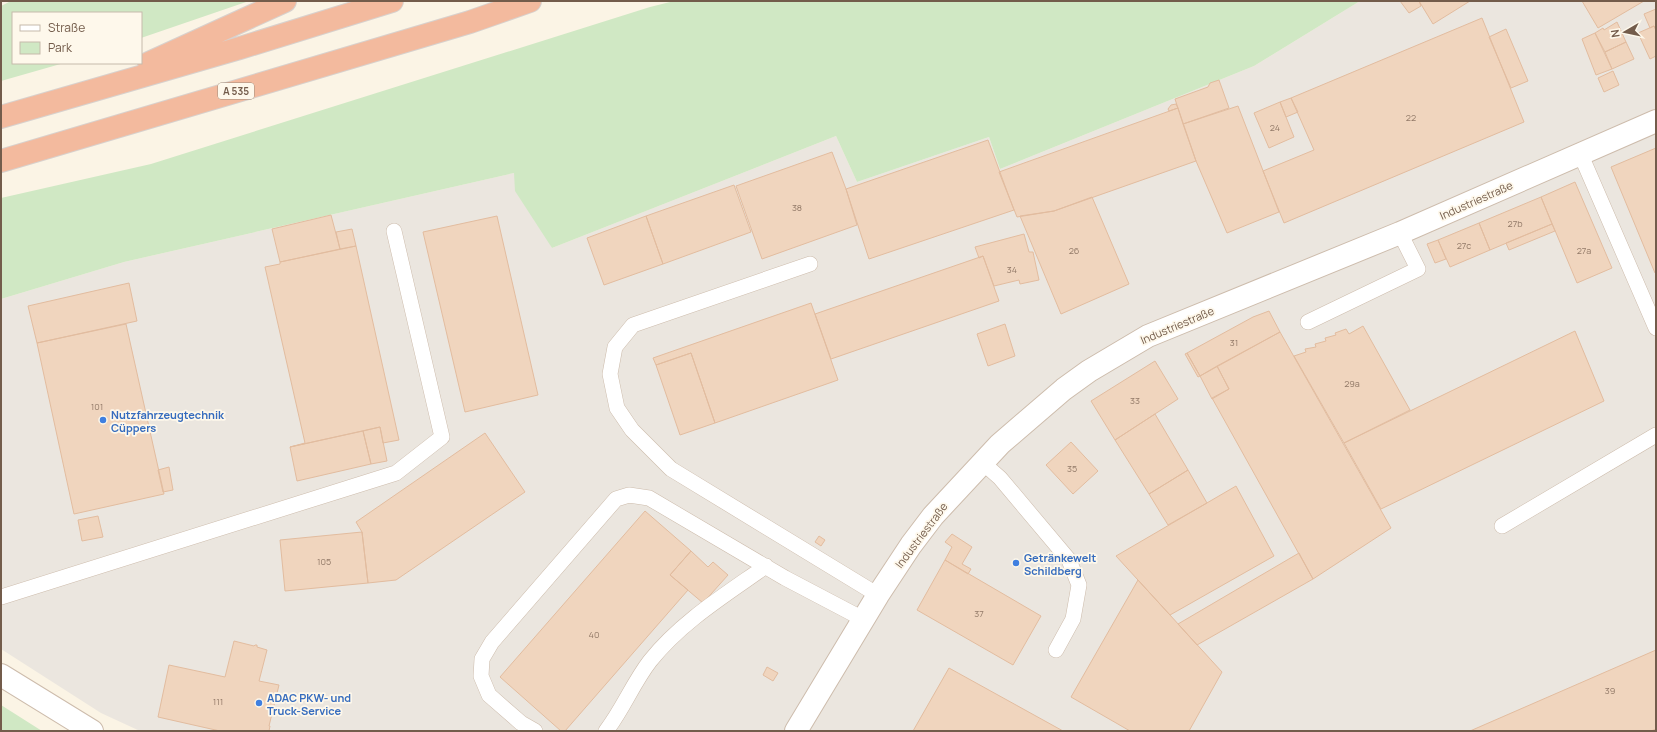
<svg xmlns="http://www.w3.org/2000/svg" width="1657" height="732" font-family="Manrope,sans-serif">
  <rect width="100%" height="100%" fill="#fbf4e5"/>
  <path fill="#ebe6df" d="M1360,1h296v730h-1516l-39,-18 -100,-64v-350l123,-37 390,-89 38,75 284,-112 21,46 132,-45 11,32 254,-103z"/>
  <path fill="#d0e8c4" d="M11,1h238l-108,37v-25h-128v50h51l-63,18v-75z
    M674,1h686l-106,65 -254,103 -11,-32 -132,45 -21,-46 -284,112 -37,-57 -1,-18 -390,89 -123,37v-101l150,-34 499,-157z
    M1,705l41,26h-41z"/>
  <path fill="#f0d5be" stroke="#e2bc9f" d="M1400,1h19l2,5 -12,7z
    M1419,1h51l-37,23z
    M1582,1h62l-46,27z
    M1656,9v21l-2,-4 -4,2 -6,-14z
    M1482,18l42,104 -240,101 -21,-52 51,-21 -23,-52z
    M1617,22l9,20 -21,10 -10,-19 8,-5 1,2z
    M1654,26l2,4v26l-6,3 -12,-26z
    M1506,29l22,52 -17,7 -22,-51z
    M1595,33l17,36 -16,6 -14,-36z
    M1626,42l8,17 -22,10 -7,-17z
    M1613,71l6,14 -15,7 -6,-14z
    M1219,80l10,28 -46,16 -8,-25 33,-12 2,-4z
    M1291,98l7,14 -12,5 -6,-15z
    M1280,102l14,35 -25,11 -15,-35z
    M1176,104l2,4 -9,3 -1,-2 3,-4z
    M1238,106l41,106 -52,21 -31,-72 -13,-37z
    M1178,108l18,53 -142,50 -37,6 -18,-45z
    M988,140l26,70 -145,49 -23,-70z
    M1656,148v125h-1l-44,-106z
    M832,152l14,37 11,36 -95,34 -26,-73z
    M1575,182l37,86 -35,15 -36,-86z
    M734,185l17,47 -88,32 -17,-48z
    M1092,197l37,87 -68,30 -41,-98 34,-5z
    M1541,197l11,27 -62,26 -11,-27z
    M331,215l9,34 -60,13 -8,-33z
    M497,216l41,179 -73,17 -42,-180z
    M646,216l17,48 -59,21 -17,-47z
    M1479,223l11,27 -40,17 -12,-27z
    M1552,224l3,7 -46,19 -3,-7z
    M352,229l4,17 -16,3 -4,-17z
    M1024,234l5,18h4l6,28 -19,4 -1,-4 -25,6 -11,-30 -4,2 -4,-11z
    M1438,240l8,19 -11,4 -8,-19z
    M356,246l43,194 -16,3 -3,-16 -90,20 15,-4 -40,-176 15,-3v-2z
    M983,256l16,45 -168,58 -16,-45z
    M129,283l8,38 -100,22 -9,-37z
    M811,303l27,77 -123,43 -24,-70 -35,12 -3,-7z
    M1269,311l11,21 -80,44 -13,-23 66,-36z
    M126,324l38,170 -90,20 -37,-171z
    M1005,324l10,32 -27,10 -11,-32z
    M1363,326l47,84 -66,33 -50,-87 12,-4 -1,-3 11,-2 -1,-3 11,-3 -1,-3 11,-3 -1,-2 11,-4 3,5z
    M1575,331l29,70 -223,108 -37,-66z
    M1280,332l111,196 -78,51 -101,-181 17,-9 -12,-23z
    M691,353l24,70 -35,12 -24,-70z
    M1187,353l13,23 -2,1 -13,-23z
    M1155,361l23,38 -63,41 -24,-39z
    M1217,366l12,23 -17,10 -12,-23z
    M1155,414l33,56 -39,24 -34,-54z
    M380,427l7,34 -16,3 -8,-33z
    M363,431l8,33 -74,17 -7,-34z
    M485,433l40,59 -129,88 -28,3 -6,-51 -6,-10z
    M1071,442l27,29 -25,23 -27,-29z
    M169,467l4,23 -10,2 -5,-22z
    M1188,470l19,33 -39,22 -19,-31z
    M1236,486l38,70 -104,59 -54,-59z
    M645,511l46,40 -21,24 18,15 -123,141h-4l-61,-54z
    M98,516l5,21 -21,4 -4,-21z
    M362,532l6,51 -83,8 -5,-51z
    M952,534l20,13 -10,17 9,5 -3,5 -23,-14 7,-13 -7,-5z
    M819,536l6,4 -4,6 -6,-4z
    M691,551l17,16 5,-5 15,13 -25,28 -33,-28z
    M1299,553l14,26 -116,66 -19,-21z
    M945,560l96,56 -28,49 -96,-55z
    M1138,580l84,92 -33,59h-59l-59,-34z
    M234,641l20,5 1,-1h2v2l10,3 -8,31 20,4 -10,41h1l-1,5h-49l-62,-14 11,-52 56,12z
    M1656,650v79l-5,2h-181z
    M767,667l11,6 -5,8 -10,-6z
    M949,668l114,63h-150z"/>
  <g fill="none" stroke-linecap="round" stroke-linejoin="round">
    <g stroke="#cdbcac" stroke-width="16">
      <path id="service" d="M1580,153l76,175
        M810,264l-177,61 -18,22 -5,27 7,34 15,22 39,39 207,126
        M1308,322l110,-53 -18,-36
        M983,463l17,15 69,82 10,25 -6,34 -17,31
        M1502,526l154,-91
        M1,597l395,-124 46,-36 -48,-206
        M535,731l-14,-8 -32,-28 -8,-19 1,-17 10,-17 124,-143 13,-4 20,3 136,80 78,41
        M606,731c17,-22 27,-48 44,-70 31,-39 75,-66 116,-95"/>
    </g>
    <g stroke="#cdbcac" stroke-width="24">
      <path id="tertiary" d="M1,675l91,56
        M796,731l82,-136 33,-50 22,-29 67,-72 64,-55 25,-18 59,-35 252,-103 256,-112"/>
    </g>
    <g stroke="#d8d1cd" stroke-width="24">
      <path id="motorway" d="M149,63l136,-62
        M1,117l239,-69 152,-47
        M1,161l469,-139 60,-21"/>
    </g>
    <use href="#service" stroke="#fff" stroke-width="15"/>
    <use href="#tertiary" stroke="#fff" stroke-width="22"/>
    <use href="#motorway" stroke="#f3ba9e" stroke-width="22"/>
  </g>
  <g fill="#3f7fe0" stroke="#fef8eb" stroke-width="1.5">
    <circle cx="103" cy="420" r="4"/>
    <circle cx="1016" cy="563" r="4"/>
    <circle cx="259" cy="703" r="4"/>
  </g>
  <g text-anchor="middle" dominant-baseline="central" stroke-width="3.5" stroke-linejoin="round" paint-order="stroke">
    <g font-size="9" fill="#927a68">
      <text x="1411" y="117">22</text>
      <text x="1275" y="127">24</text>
      <text x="797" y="207">38</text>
      <text x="1515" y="223">27b</text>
      <text x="1464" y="245">27c</text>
      <text x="1074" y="250">26</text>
      <text x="1584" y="250">27a</text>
      <text x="1012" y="269">34</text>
      <text x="1234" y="342">31</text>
      <text x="1352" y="383">29a</text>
      <text x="1135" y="400">33</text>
      <text x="97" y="406">101</text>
      <text x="1072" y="468">35</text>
      <text x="324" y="561">105</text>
      <text x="979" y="613">37</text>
      <text x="594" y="634">40</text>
      <text x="1610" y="690">39</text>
      <text x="218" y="701">111</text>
    </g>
    <rect fill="#fef8eb" stroke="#9d8b7b" stroke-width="1" x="218" y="83" width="36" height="16" rx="3"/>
    <g font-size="10" font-weight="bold" fill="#735c4b">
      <text x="236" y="91">A 535</text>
    </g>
    <g font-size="11" fill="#735c4b" stroke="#fef8eb">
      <text transform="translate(1476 200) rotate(-24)">Industriestraße</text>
      <text transform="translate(1177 325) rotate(-23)">Industriestraße</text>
      <text transform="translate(921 535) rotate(-53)">Industriestraße</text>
    </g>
    <g font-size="11" font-weight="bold" fill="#366cbe" stroke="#fef8eb" text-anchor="start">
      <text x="111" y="414">Nutzfahrzeugtechnik<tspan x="111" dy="13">Cüppers</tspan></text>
      <text x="1024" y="557">Getränkewelt<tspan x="1024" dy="13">Schildberg</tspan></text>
      <text x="267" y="697">ADAC PKW- und<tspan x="267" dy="13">Truck-Service</tspan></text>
    </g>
  </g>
  <rect width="1657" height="732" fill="none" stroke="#735c4b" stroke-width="4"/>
  <rect x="12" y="12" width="130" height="52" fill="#fef8eb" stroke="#c6baab"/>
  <rect x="20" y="25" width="20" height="6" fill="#ffffff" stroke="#c6baab"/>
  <text x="48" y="32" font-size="12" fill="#735c4b">Straße</text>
  <rect x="20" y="42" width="20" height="12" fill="#d0e8c4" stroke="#c6baab"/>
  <text x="48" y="52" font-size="12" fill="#735c4b">Park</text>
  <g transform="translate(1625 32) rotate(261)" stroke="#fef8eb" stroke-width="3" paint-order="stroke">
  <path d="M0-3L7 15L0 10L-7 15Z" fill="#735c4b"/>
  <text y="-6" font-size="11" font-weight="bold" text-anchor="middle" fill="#735c4b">N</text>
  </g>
</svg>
